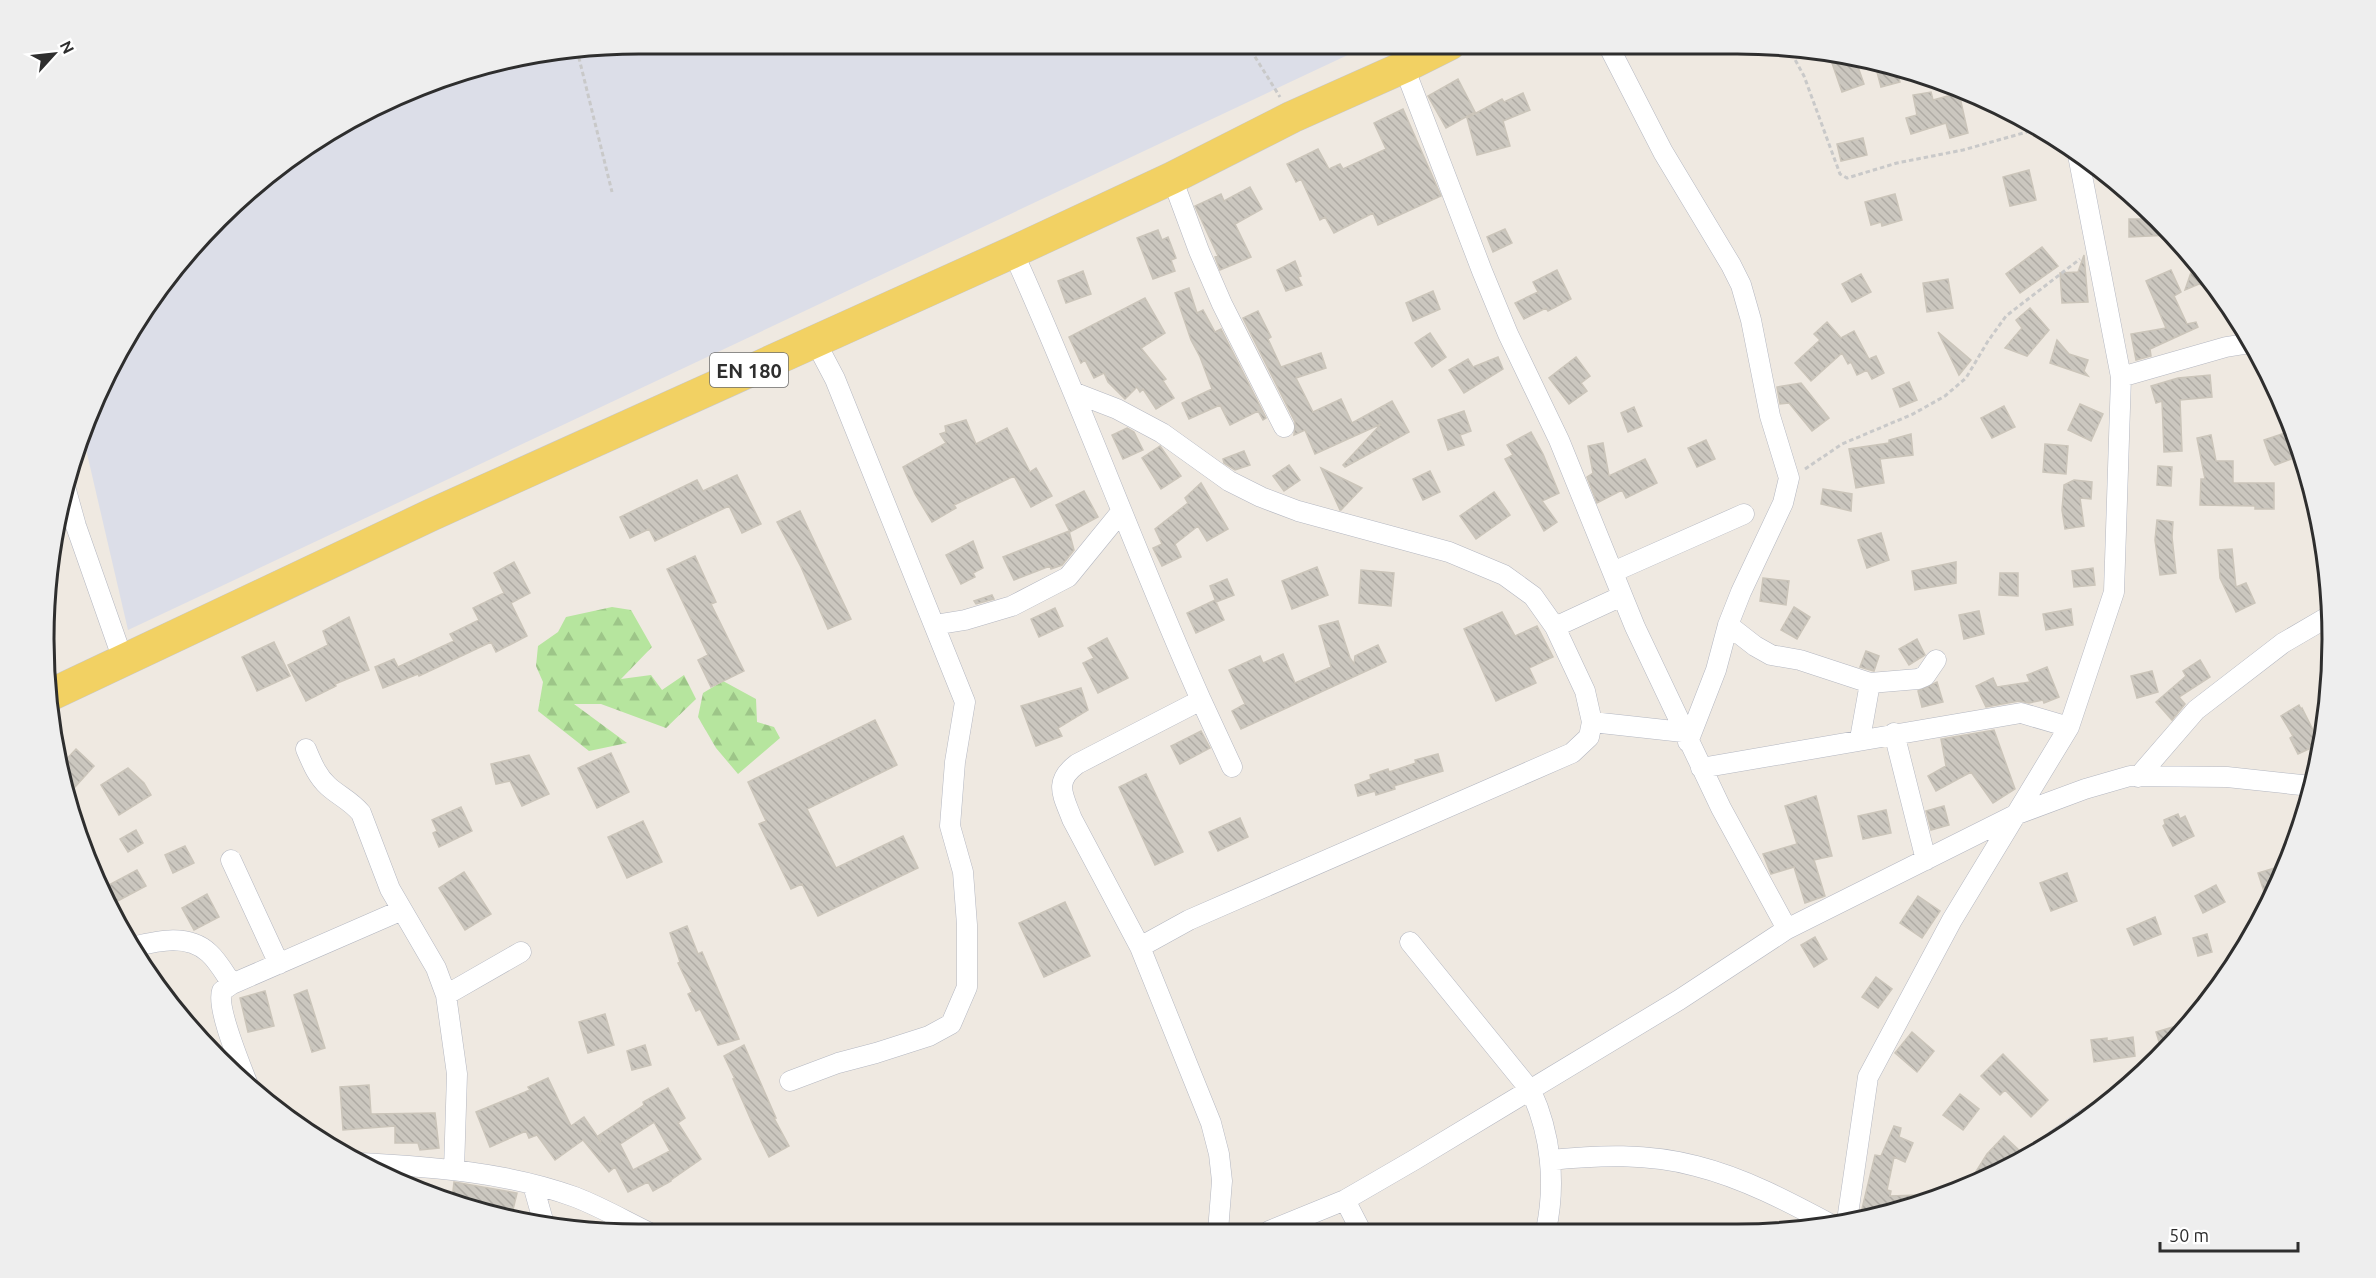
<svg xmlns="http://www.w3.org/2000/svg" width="2376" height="1278" font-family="Ubuntu,sans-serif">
  <defs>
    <pattern id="forest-firs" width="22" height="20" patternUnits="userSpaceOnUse" patternTransform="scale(1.5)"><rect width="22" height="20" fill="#b6e59e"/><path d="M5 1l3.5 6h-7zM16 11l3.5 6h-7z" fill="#9dc588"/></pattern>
    <pattern id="building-back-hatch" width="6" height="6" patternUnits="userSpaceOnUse" patternTransform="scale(1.5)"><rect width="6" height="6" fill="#cbc7bf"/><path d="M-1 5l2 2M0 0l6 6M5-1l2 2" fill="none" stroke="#afaba4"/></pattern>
  </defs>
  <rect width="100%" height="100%" fill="#efe9e1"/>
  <path fill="#dcdee8" d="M639,44h732l-1243,586 -46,-198 7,-21 55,-103 48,-62 84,-79 66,-44 105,-48 76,-20z"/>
  <path fill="url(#forest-firs)" d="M612,607l19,3 21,37 -31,32 30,-4 11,15 22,-15 12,24 -30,29 -65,-24h-27l53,39 -38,8 -51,-40 5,-29 -7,-16 2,-20 20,-14 8,-15z
    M723,681l33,18 1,23 17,5 6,11 -42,36 -22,-26 -18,-31 5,-24z"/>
  <path fill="url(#building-back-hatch)" stroke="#cbc5ba" stroke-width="1.5" fill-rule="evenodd" d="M1855,58l9,26 -22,8 -10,-29z
    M1896,67l4,15 -19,5 -4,-15z
    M1458,79l17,33 -29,16 -18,-32z
    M1931,92l2,8 26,-7 9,40 -18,5 -4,-15 -35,11 -5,-16 11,-3 -4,-20z
    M1523,93l7,17 -27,11 7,25 -33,9 -10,-37 35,-19 2,3z
    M1403,109l38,87 -63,29 -5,-12 -39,20 -9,-16 -5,3 -19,-41 -5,3 -9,-18 31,-15 11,20 11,-5 3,5 43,-20 -12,-26z
    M1863,138l4,17 -26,6 -4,-17z
    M2029,170l7,30 -26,6 -7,-29z
    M1250,187l12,22 -27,15 16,33 -31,13 -5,-13 3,-1 -23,-50 26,-12 3,7z
    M1895,194l7,26 -20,6 -1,-4 -10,3 -6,-23z
    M2129,219h26l15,16 -41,2z
    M1505,229l7,14 -19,9 -6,-15z
    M1158,230l4,10 6,-3 8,21 -5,2 4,11 -22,8 -16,-41z
    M2042,247l16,19 -38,27 -14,-19z
    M2084,255l4,47 -26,1 -2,-30 18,-1z
    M1295,261l6,15 -3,1 4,8 -16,6 -9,-21z
    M2195,261l14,15 10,15 -20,-7 -14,6z
    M1557,270l14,29 -23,12 -2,-3 -22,11 -9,-16 23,-11 -5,-10z
    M2171,270l10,22 -7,4 13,28 9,-2 2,5 -48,22 1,7 -15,4 -5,-26 35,-6 -20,-47z
    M1083,271l8,23 -25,9 -8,-22z
    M1861,274l10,18 -19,10 -10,-18z
    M1948,279l5,29 -26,4 -4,-29z
    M1189,288l8,25 6,-3 12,22 6,-3 45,89 -3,2 -5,-9 -28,14 -10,-20 -31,14 -7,-16 30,-14 -12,-32 -9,-17 -16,-47z
    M1433,291l7,18 -27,12 -7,-18z
    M1145,298l20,35 -24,15 25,31 -3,2 11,17 -18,11 -13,-20 -3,3 -3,-5 -12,12 -17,-17 -4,-9 -10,5 -9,-18 -4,3 -12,-26z
    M2030,308l19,22 -22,26 -22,-8 17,-20 -6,-8z
    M1258,311l13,26 -3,2 13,28 40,-14 5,15 -30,10 17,34 28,-13 11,24 40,-22 17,31 -64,35 -2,-2 38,-41 -66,30 -10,-24 -11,5 1,-13 -52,-104z
    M1827,322l14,16 13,-7 15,28 7,-3 8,17 -12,6 -5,-9 -10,5 -6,-13 -3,2 -6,-11 -31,28 -16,-18 25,-23 -6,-6z
    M1938,332l33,28 -12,15z
    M1430,333l16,24 -14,10 -17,-24z
    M2057,340l12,14 19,6 -4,11 4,5 -38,-13z
    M1498,357l5,12 -39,24 -15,-23 19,-11 5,8z
    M1576,357l14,19 -9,7 6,8 -18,13 -20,-26z
    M2210,375l2,22 -32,3 2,51 -18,1 -2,-51 -6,2 -5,-17 27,-8z
    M1909,382l8,18 -17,7 -7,-18z
    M1801,383l28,35 -17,13 -23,-28 -9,1 -3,-17z
    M2080,404l23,10 -12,27 -23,-11z
    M2004,406l11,21 -23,11 -11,-20z
    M1634,407l8,19 -14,6 -7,-19z
    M1464,411l7,20 -11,4 4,10 -16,5 -10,-30z
    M966,420l10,24 31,-16 23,44 6,-4 16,28 -21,11 -17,-31 -60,29 2,3 -24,14 -17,-28 -12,-27 43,-24 -6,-9 6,-2 -1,-6z
    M1127,428l7,4 9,18 -20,9 -11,-24z
    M1531,432l12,22 16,39 -17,8 15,21 -13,9 -39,-72 8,-4 -6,-10z
    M2285,433l9,25 -19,7 -4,-5 -7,-20z
    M1911,434l2,21 -33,4 4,24 -28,5 -7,-39 40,-6v-3z
    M2211,435l5,26h17v22h41v26h-19v-3l-55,-1 1,-26h4l-8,-41z
    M1706,440l9,19 -18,8 -9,-19z
    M1603,443l6,33 36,-17 12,24 -31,15 -4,-8 -25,13 -10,-26 6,-4 -5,-27z
    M2045,444l23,2 -2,28 -23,-2z
    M1160,446l21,30 -20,13 -19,-31z
    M1244,451l6,14 -15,5 -11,-7 -1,-4z
    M1289,465l11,15 -16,11 -11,-15z
    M2158,466l14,1 -1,19 -14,-1z
    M1321,468l41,20 -21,22h-1z
    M1430,471l10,21 -17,8 -10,-21z
    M737,475l24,49 -19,9 -13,-27 -74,35 -6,-12 -19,9 -10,-21 77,-37 6,11z
    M2074,480l18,2 -1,17 -11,-1 4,28 -19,3 -3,-19 2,-25z
    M1201,483l27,46 -21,12 -9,-15 -23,18 6,13 -19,9 -9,-18 9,-4 -7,-15 33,-26 -3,-5z
    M1823,489l29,5 -1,17 -30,-7z
    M1084,491l14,26 -28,15 -14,-27z
    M1494,492l16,23 -34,24 -16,-23z
    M800,511l51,108 -23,10 -27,-62 -24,-45z
    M2157,520l16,2 -1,15 4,36 -16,2 -5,-35z
    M1069,531l5,19 -12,15 -11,4 -1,-3 -36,14 -11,-23z
    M1881,533l8,27 -22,8 -9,-28z
    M973,541l10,27 -10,5 2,4 -14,7 -15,-29z
    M2232,549l4,38 10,-4 9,20 -19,9 -16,-34 -2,-28z
    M695,556l21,46 -5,2 33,67 -33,16 -13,-27 10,-5 -41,-86z
    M514,562l16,31 -19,10 16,33 -31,16 -5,-10 -72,34 -1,-2 -35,14 -8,-21 19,-8 4,8 56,-26 -4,-7 29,-14 -6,-12 31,-15 -10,-20z
    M1956,562v21l-41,7 -3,-19z
    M1317,567l11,28 -36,14 -10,-28z
    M2093,568l2,17 -21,2 -2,-16z
    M1361,570l33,3 -3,33 -32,-3z
    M2000,573h18v23l-19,-1z
    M1763,578l26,3 -3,24 -26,-4z
    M1227,579l7,16 -18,7 -6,-16z
    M992,595l2,4 -18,5 -2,-3z
    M1215,600l9,20 -28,13 -9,-20z
    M1794,607l16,10 -13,22 -16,-9z
    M1055,608l8,18 -24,11 -8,-18z
    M2071,609l2,16 -27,5 -3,-16z
    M1979,611l5,23 -20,5 -5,-24z
    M1502,612l13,24 22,-10 16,31 -24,11 7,15 -40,18 -32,-72z
    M349,617l20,53 -34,14 1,2 -30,15 -18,-36 40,-20 -5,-14z
    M1338,621l12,37 4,6 1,-8 23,-11 8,17 -145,67 -9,-18 13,-7 -16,-34 31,-14 3,7 20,-9 12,29 36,-16 -12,-41z
    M1107,638l21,40 -30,15 -15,-30 11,-5 -6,-10z
    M1917,639l8,16 -16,10 -10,-16z
    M274,642l16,34 -33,15 -15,-34z
    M1866,651l13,5 -5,15 -14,-4z
    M2200,660l10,17 -31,20 6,7 -13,16 -16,-18 30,-26 -3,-5z
    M2047,667l12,30 -15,6 -1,-3 -14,3 -10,-2 -33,6 -10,-21 17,-8 4,9 33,-5 -3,-7z
    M2152,671l6,21 -21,6 -6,-22z
    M1937,682l6,20 -21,5 -4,-16z
    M1081,688l7,22 -30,18 4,8 -26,10 -15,-40z
    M2299,705l2,4 1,-1 18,36 -22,10 -8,-16 3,-2 -12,-20z
    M875,720l22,45 -90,44 29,59 67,-32 15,32 -100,48 -16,-32 -11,5 -32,-65 7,-3 -18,-39z
    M1994,730l21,59 -22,14 -22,-31 -35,19 -8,-15 18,-10 -5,-27z
    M1201,731l9,17 -30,16 -9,-18z
    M76,749l18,17 -19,21 -14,-22z
    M611,753l18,39 -32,16 -19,-40z
    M1438,754l5,17 -49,15 1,3 -19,6 -1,-4 -17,5 -3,-11 16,-6 -1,-4 18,-6 1,3 27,-9 -1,-3z
    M529,755l20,39 -27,12 -12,-25 -14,3 -5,-20z
    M128,768l16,15 7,12 -32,20 -18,-30z
    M1146,774l37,78 -28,13 -36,-78z
    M1816,796l16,60 -18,4 11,36 -20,7 -11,-36 -23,7 -8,-20 34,-10 -12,-38z
    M1944,806l5,19 -18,5 -5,-19z
    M461,807l11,24 -33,16 -6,-14 4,-2 -5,-11z
    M1886,810l5,23 -28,6 -5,-23z
    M2178,814l2,5 5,-3 9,20 -21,10 -10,-20 2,-2 -1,-4z
    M1240,818l8,19 -30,14 -9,-19z
    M643,821l19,41 -35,16 -19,-41z
    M136,830l7,13 -15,9 -8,-13z
    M185,846l9,17 -21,10 -8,-18z
    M2285,865l-8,19 -9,20 -10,-31z
    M137,870l9,16 -32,17 -9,-16z
    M464,872l27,42 -26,16 -26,-42z
    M2067,873l10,28 -26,10 -11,-28z
    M2216,885l9,17 -22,11 -8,-17z
    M207,894l12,23 -25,13 -12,-22z
    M1918,896l22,15 -18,27 -22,-15z
    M1065,902l25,54 -46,21 -25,-54z
    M2155,917l6,17 -27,11 -7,-16z
    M687,926l11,28 4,-2 37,87 -21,6 -18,-36 -4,2 -8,-17 4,-2 -14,-29 2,-1 -10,-29z
    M2207,934l5,18 -14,4 -5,-18z
    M1815,937l12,22 -13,8 -13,-22z
    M1876,977l16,12 -14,19 -16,-11z
    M307,990l18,58 -13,4 -18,-57z
    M265,991l9,35 -26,6 -8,-34z
    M605,1014l9,31 -26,8 -9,-31z
    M2193,1021l-9,11 -14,13 -9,3 -5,-16z
    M1912,1032l22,19 -17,21 -22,-19z
    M2133,1037l2,19 -41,6 -3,-22 16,-2v3z
    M645,1045l6,20 -19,5 -5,-19z
    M744,1045l32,73h-2l15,28 -20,11 -15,-30 -21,-48h2l-11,-23z
    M2003,1054l45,46 -17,17 -26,-27 -5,5 -19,-19z
    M548,1078l23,48 13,-9 17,25 -3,-6 46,-31 -1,-3 25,-14 17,30 -7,5 23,36 -30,21v1l-18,10 -5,-9 -20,10 -13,-25 -6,5 -26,-32 -28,20 -18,-25 -8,3 -3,-7 -36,16 -14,-35 54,-22 -2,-3zM654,1122l16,29 -37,19 -13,-26z
    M369,1085l2,29 64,-1 4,35 -19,2 -2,-7h-23v-17l-52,4 -3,-43z
    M1960,1094l19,15 -16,21 -20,-15z
    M1894,1126l7,2 -2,9 14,6 -8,19 -11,-5 -7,33 4,1 -1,5 28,-1 2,6 -60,16 15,-62 6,1z
    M2004,1136l17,16 -14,15 -42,22 22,-35z
    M454,1182l63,11 -6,25 -28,-5 1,-6 -23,-3 -9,-4z"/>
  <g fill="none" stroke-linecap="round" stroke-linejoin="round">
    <g stroke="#b4b7c1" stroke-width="21">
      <path id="street" d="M1608,45l55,107 68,113 10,20 10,35 19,96 19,62 -6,25 -42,89 -13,33 -12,45 -28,72
        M1404,67l78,204 26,63 51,106 76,187 86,181 66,121
        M1172,178l27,73 23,53 62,123
        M1013,252c67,147 122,300 188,448l-124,64c-24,18 -14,31 -5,55l68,128 71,176 8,31 3,27 -4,50
        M2121,377l105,-30 25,-4
        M1073,392l44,17 45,24 67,48 32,16 37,14 151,41 55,23 29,21 22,31 30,64 7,31 91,10
        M64,483l12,43 47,134
        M1613,572l131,-58
        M934,625l31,-5 47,-14 56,-29 53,-65
        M1728,625l27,21 16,9 29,5 70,23 48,-4 7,-3 11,-16
        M1555,627l67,-31
        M1201,700l31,67
        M1894,733l32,127
        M1860,739l10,-56
        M306,749c6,14 11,27 22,37 11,10 23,15 33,27l29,76 46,79 10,27 11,79 -3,96
        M1701,768l320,-55 48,14
        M2138,777l58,-67 87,-67 48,-28
        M231,860l48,104
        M1410,942l121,149c20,43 25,93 15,139
        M132,947c25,-6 56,-14 77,6 9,8 16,21 23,31
        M1140,947l49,-27 383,-167 17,-16 3,-15
        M446,995l75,-43
        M790,1081l48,-18 38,-10 53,-17 22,-12 16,-37v-62l-4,-53 -13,-46 5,-64 10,-60 -130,-323 -20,-38
        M248,1085c-7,-19 -32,-77 -26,-94l10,-7 170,-74
        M2054,1141l33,-23
        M1550,1160c49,-5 98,-7 146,6 48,12 93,36 136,59
        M361,1163c72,4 145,9 214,34 26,10 50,24 75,36
        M533,1185l11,39
        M1345,1200l16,31
        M1847,1221l21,-144 84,-157 117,-193 45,-135 7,-215 -43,-222
        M1269,1231l76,-31 69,-40 265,-160 108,-71 228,-114 70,-26 45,-13 97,1 84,9"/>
    </g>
    <g stroke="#c9c9c9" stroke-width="33">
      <path id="primary" d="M48,696l383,-181 582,-263 159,-74 120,-61 112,-50 46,-23"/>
    </g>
    <path stroke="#c9c9c9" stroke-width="3" stroke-dasharray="4.5 3" stroke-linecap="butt" d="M783,44l2,11
      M1247,44l33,53
      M1788,47l16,29 36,98 7,4 50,-15 66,-13 78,-22
      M577,50l35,142
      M1805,469l37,-25 71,-30 32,-18 21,-18 22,-37 18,-25 74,-57"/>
    <use href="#street" stroke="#fff" stroke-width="20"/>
    <use href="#primary" stroke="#f2d163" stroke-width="32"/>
  </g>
  <g text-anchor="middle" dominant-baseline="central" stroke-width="4.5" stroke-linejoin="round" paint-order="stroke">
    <rect fill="#fff" stroke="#6d6d6d" stroke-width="1.5" x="710" y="353" width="78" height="34" rx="4.5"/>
    <g font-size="20" font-weight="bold" fill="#2e2e2e">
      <text x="749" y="370">EN 180</text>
    </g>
  </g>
  <path d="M0 0H2376V1278H0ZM639 54H1737A585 585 0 0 1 2322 639V639A585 585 0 0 1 1737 1224H639A585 585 0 0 1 54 639V639A585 585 0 0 1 639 54Z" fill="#eee" fill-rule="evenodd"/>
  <path fill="none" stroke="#2e2e2e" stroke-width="3" d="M639 54H1737A585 585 0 0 1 2322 639V639A585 585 0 0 1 1737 1224H639A585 585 0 0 1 54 639V639A585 585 0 0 1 639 54Z"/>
  <g transform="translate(54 54) rotate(63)" stroke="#ffffff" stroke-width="4.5" paint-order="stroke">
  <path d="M0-4.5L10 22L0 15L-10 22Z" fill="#2e2e2e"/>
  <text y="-9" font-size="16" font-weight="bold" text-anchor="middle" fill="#2e2e2e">N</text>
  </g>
  <path d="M2160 1242v9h138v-9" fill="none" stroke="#2e2e2e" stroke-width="3"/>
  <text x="2169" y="1242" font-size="18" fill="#2e2e2e" stroke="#ffffff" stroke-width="4.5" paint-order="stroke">50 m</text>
</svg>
